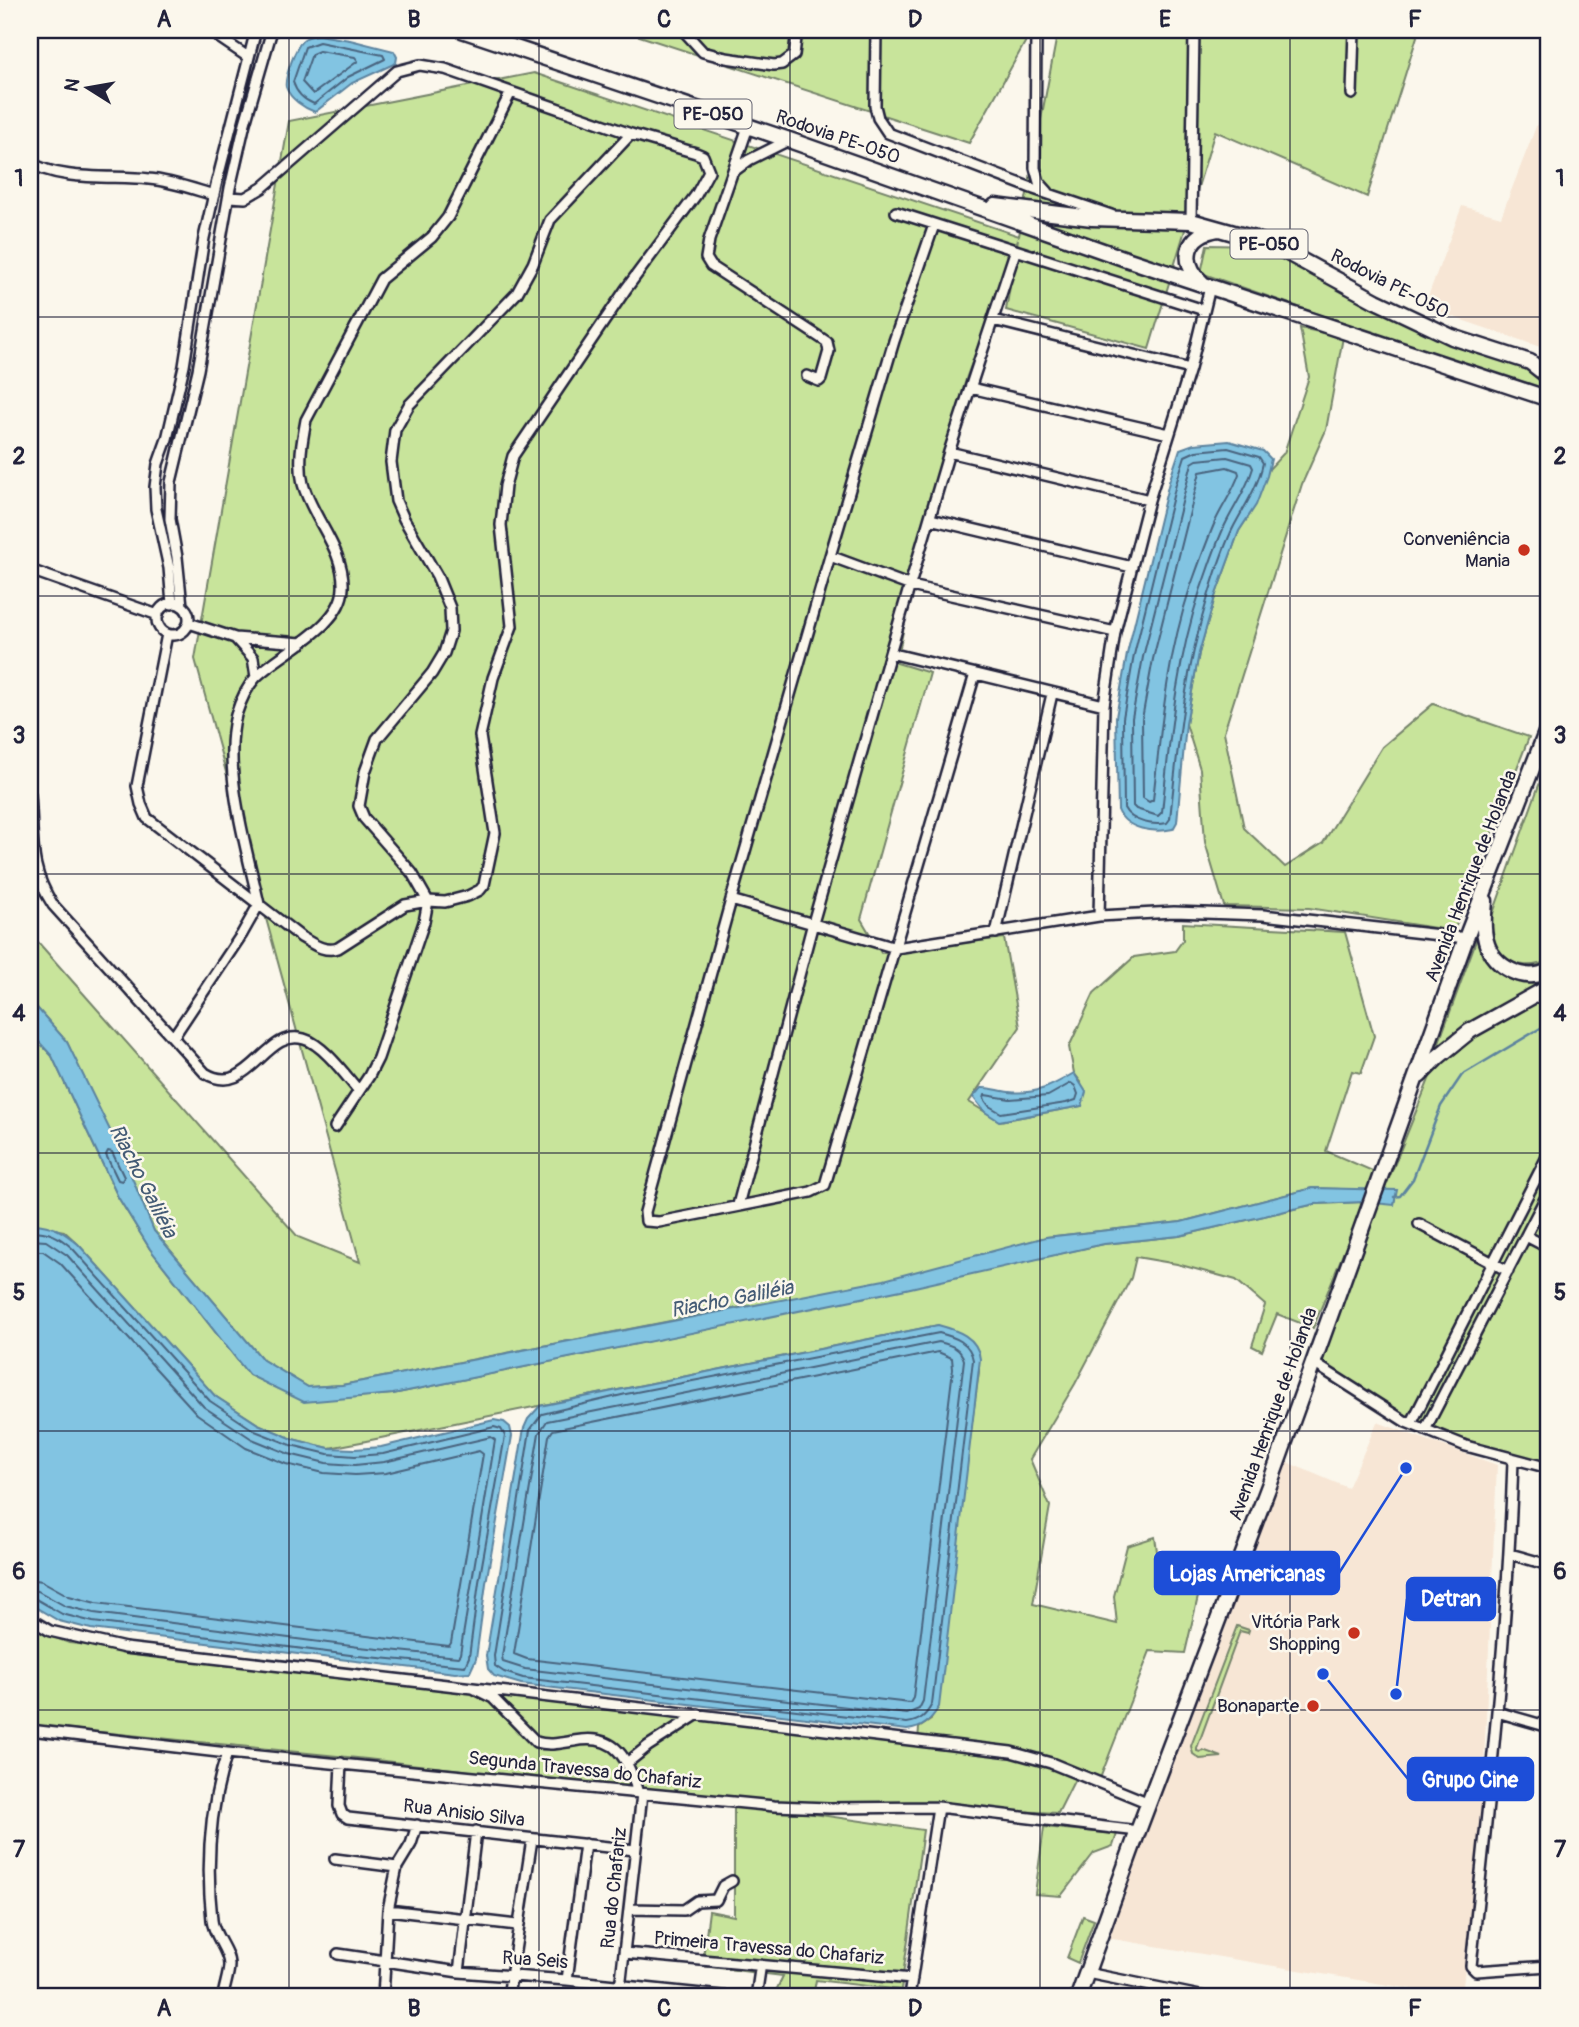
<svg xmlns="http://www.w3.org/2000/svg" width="1579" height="2027" font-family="Pangolin,sans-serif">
  <rect width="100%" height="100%" fill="#fbf7ec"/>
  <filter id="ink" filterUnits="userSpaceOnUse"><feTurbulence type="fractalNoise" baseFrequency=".0143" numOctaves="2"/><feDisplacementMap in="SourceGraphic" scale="14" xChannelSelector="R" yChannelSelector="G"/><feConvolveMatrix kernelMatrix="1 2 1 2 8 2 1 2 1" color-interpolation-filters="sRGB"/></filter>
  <g filter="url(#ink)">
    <path fill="#f7e6d5" d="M1549,93v257l-125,-43 38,-101 39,11z
      M1377,1422l120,43 -14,320 -21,212h-38v-6l-317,-53 56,-161 119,-317 66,28z"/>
    <path fill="#c8e49b" stroke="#75836b" stroke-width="2" d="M621,30h411l-63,113z
      M1058,30h361l-52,167 -152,-66 -66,218 -143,-39 12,-71 -51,137 -45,154 -25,133 33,10 -69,246 20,34 123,-15 16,89 -51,75 31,19 82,-15 -1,-24 -7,-9 -5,-26 25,-54 40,-36 41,-6 8,-11v-17l162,9 29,104 -13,37 -9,-2 -26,80 49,21 -7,18 -56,-2 -131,34 -135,15 -167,49 -137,21 -400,78 -34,2 -45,-27 -109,-129 -87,-189 -37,-42v-67l268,304 62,25 -165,-603 94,-538 245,-48 485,163z
      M1207,245l53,1 149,78 57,25 83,25v20l-348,-121z
      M1300,328l43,9 -17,93 -24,54 -78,248 20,96 41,39 38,-24 59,-96 51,-43 96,33 -75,194 -145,-23 -85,-2 -19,-64 -5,-73 -14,-45 13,-71 16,-56 24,-66 11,-17 19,-45 15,-16 25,-76z
      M1549,757v204c-33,13 -62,-5 -58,-42z
      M1477,938c9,30 41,59 72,39v4l-95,52 -16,12z
      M1549,986v486l-85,-25 -60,-25 -89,-61 123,-304z
      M30,1032l22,24 66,141 32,52 99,126 55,26 89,-7 421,-87 290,-63 75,-8 136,-32 49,-2 -51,126 -36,-14 -15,37 -10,-5 13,-41 -29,-25 -59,-16 -41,-7 -5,21 -56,106 -45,75 20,47 -17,98 84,20 -3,-28 13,-50 28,-9 5,35 40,16 -15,65 -35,-2 -51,130 -21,-8 -20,40 -137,-6 -168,-2 170,25 -22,160 -85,-10 -3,17h-40l10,-21 -81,-10 7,-55 25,5v-114l-367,-43 -337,-34v-97l39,15 103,10 746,87 1,-12 12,-8 48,-348v-20l-41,-27 -577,117 -32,6 -37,-9 -34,-15 -43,-28 -137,-152 -14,-13 -34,-6z
      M1237,1626l12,4 -1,3 -8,-2 -43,117v3l3,1 3,-2 19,7 -22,2 -7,-5 -2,-8z
      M1044,1827l73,7 -4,12 -19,7 -33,43 -26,-2z
      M1083,1916l11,4 -16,43 -11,-5z"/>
    <path fill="#82c4e2" stroke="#5c839f" stroke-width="2" d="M318,35l32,5 44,11 3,6 -1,6 -44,20 -37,29c-11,-4 -25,-13 -29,-25 -2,-9 10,-41 17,-47 4,-4 9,-4 15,-5z
      M1229,441l34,10 8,8 -4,17 -11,29 -17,26 -24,66 -16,56 -13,71 -9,98 -4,7c-19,4 -47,1 -55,-19l-2,-93 11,-63 42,-172 11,-33 14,-5z
      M30,1000l37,42 59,121 28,68 109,129 45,27 34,-2 542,-105 162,-43 135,-15 131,-34 85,2 -3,15 -30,-3 -49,2 -136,32 -75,8 -198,45 -513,105 -89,8 -55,-27 -99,-126 -32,-52 -66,-141 -22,-24z
      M1074,1073l12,19 -4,14 -83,15 -14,-9 -12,-15 8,-9c10,-1 18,3 28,4 27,3 43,-6 65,-19z
      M33,1224c20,1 30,7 45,20l137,152 43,28 35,15 36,9 26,1 26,-2 113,-27 10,2 6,5 2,9 -26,147 -10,76 -6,13 -15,1 -364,-44 -32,-8 -29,-17v-379z
      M938,1325c19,5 40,12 42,34l-41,348c-9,14 -15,21 -32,23l-386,-46 -27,-8 -6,-7 -2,-13 38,-228 4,-9 12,-13z"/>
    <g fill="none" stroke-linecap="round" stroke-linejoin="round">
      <path stroke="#48637e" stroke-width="2" d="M319,42l64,13 2,4 -37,18 -34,27c-10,-4 -18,-12 -21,-22l12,-35z
        M319,51l36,6 3,4 -45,33 -11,-12 10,-28z
        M1228,448l31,9 4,6c-5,24 -18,42 -29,63 -11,21 -19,48 -26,71 -23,73 -30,147 -38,222l-3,4c-14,3 -36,-1 -43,-15l-1,-90 11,-63 42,-171 9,-28 11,-5z
        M1227,457l24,7 2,4c-6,21 -19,38 -28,57 -10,21 -17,44 -25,66 -24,72 -30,146 -38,221l-4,4 -22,-7 -3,-3 -1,-88 11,-61 49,-194 5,-3z
        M1227,467l11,4 1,3c-6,18 -17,32 -24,48 -9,21 -17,44 -25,66 -23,69 -29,140 -37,212l-4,2 -6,-4 -1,-79 11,-60 47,-187z
        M1071,1083l4,3 3,8 -2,6 -10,3 -65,10 -12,-7 -5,-7 1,-4 25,4 38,-3z
        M108,1151l4,1 12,25 -2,4 -4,-1 -12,-25z
        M30,1231c19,0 29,5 43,18l137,152 45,30 36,14 37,9 27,2 28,-2 111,-27 7,2 4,7 -26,146 -10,75 -4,9 -107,-10 -265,-34 -31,-8 -26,-15h-6
        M30,1240l16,1 21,14 137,152 48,32 37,15 37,9 29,2 29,-3 107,-25 4,3 -35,214 -2,3 -99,-10 -265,-34 -29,-7 -27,-15 -8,-1
        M30,1251h13l17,12 137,151 49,34 40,16 38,9 31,2 31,-2 93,-22 4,3 -32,189 -2,3 -353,-43 -27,-7 -27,-15 -12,-2
        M939,1333c16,4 31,9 34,27l-41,344c-6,12 -12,17 -25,19l-384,-45 -19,-6 -9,-6 -1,-10 36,-226 12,-16 84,-20z
        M939,1342c11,3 21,5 25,18l-41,341 -4,8 -12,5 -382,-45 -22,-7 -1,-6 37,-223 8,-12z
        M938,1352l14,6 1,11 -40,329 -3,5 -383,-44 -13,-5 35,-218 4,-6z"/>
      <path stroke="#5c839f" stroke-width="2.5" d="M1394,1197l6,-1 13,-17 28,-73 21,-31 87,-52"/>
      <g stroke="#22223b" stroke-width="14">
        <path id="minor" d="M208,30l40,27
          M683,30l20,22 23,6 48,7 8,-1 12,-9 3,-25
          M876,30l-1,76 3,12 10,15 146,56 77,26
          M1036,30l-1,138 4,14 9,10
          M1352,94l2,-64
          M748,127l-39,113 -3,18 5,8 116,76 2,9 -8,28 -2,2 -12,-5
          M30,162c29,20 85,13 119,17 22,2 44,10 65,16
          M734,171l15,-11 40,-20
          M896,212l308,98
          M1191,221l3,-191
          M934,225l-40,116 -64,215 -99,344 -86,312 1,9 13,1 152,-30 14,-7 150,-511
          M993,320l197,49
          M971,388l198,46
          M949,452l200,48
          M930,519l202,48
          M830,556l81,30 204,46
          M30,570l128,45
          M157 619a16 16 0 1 1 32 0a16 16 0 1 1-32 0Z
          M172,604l-3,-36 -13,-59 -1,-22 3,-23 9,-25 17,-73 20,-128 12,-53 40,-155
          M182,606l-5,-49 -7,-38 1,-37 27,-112 32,-182 15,-65 27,-93
          M189,623l46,15 67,5
          M167,634l-30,152 4,18 6,14 154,119c11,6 23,16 37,11l67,-43 23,-4 17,1 23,-6 12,-6 4,-5 11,-52 -15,-97 13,-58 19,-52 -11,-101 4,-39 8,-30 113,-167 70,-94 13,-24 -6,-15 -7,-3 -65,-19 -186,-65 -25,-4 -23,6 -135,117 -17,10 -16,-1
          M235,638l18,20 3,19
          M890,653l214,52
          M30,795c4,44 -2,72 23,110l152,168c44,27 60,-46 99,-34 19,5 42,37 55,52
          M731,900l165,48 203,-32 75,-4 89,3 203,23
          M1099,916l5,-211 11,-73 34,-132 41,-131 20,-82
          M996,933l56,-239
          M174,1036l68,-102 17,-30c-12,-54 -37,-135 -23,-189 4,-13 11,-28 20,-38 24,-24 86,-51 87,-89 2,-38 -31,-70 -40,-104 -5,-22 -1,-43 3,-64l75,-141 51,-42 16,-20 63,-125
          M335,1127l34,-51 9,-18 46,-136 4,-21 -16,-28 -48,-55 -5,-12 6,-34 12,-33 55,-66 12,-20 7,-22 -1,-23 -13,-32 -33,-57 -8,-18 -5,-39 4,-32 14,-25 108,-112 16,-29 17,-44 81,-86
          M738,1205l75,-282 77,-270 59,-201 66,-200
          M1419,1224l89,47
          M1526,1236l23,12
          M1312,1362l94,60 60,24 83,22
          M1411,1424l138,-271
          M1425,1430l124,-239
          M1513,1460c-5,169 -24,337 -42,506l5,5 73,-5
          M1510,1554l39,11
          M30,1619l20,12 75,17 348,40 20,10 43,44c13,4 25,1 38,-1 43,-8 53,17 64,52
          M473,1688l538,64 40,11 98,40
          M1497,1712l52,15
          M30,1730l197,23 547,53 55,2 109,-1 200,24
          M341,1763l-2,43 3,8 6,4 287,32
          M627,1763l21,-17 50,-32
          M335,1859l62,8
          M629,1909l55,1 13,-9 19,-1 7,-14 9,-5
          M388,1910l129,15
          M624,1953l288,26
          M338,1954l121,18 108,8 164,17
          M459,1972l17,-141
          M1087,1973l118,24
          M567,1980l18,-136
          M223,1997c1,-10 6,-22 6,-32 0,-15 -16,-30 -17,-45 -6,-55 -2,-114 15,-167
          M383,1997l5,-87 9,-43 14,-23 6,-19
          M508,1997l24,-158
          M619,1997l23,-203
          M756,1997l4,-27
          M909,1997l29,-190"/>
      </g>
      <g stroke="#22223b" stroke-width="19">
        <path id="primary" d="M462,30l327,110 334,118 426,141
          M995,206l97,12 99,3 64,18 29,12 92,50 76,36 78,25 19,15
          M1202,283c-23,-22 -16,-49 16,-54
          M1485,901c-1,13 -3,27 1,40 7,27 39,42 63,30
          M1419,1076l19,-19 32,-26 79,-44
          M1078,1997l60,-166 132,-348 196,-545 83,-213"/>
      </g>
      <use href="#minor" stroke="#fbf7ec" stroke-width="9"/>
      <use href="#primary" stroke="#fbf7ec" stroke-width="14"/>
    </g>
  </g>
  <path fill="none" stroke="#22223b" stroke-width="2" stroke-opacity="0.55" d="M289,30v1967M539,30v1967M790,30v1967M1040,30v1967M1290,30v1967M30,317h1519M30,596h1519M30,874h1519M30,1153h1519M30,1431h1519M30,1710h1519"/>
  <g fill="#c8321e" stroke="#fbf7ec" stroke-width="2.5">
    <circle cx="1524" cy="550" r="7"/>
    <circle cx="1354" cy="1633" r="7"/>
    <circle cx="1313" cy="1706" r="7"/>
  </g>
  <g text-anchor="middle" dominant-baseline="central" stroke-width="5" stroke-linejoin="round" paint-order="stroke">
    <g fill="#fbf7ec" stroke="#636270" stroke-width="2">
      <rect x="674.5" y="99.5" width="77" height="29" rx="5"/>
      <rect x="1230.5" y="229.5" width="77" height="29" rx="5"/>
    </g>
    <g font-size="18" font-weight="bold" fill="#22223b">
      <text x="713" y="114">PE-050</text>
      <text x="1269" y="244">PE-050</text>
    </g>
    <g font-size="19" fill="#22223b" stroke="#fbf7ec">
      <text transform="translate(838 137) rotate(19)">Rodovia PE-050</text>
      <text transform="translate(1390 284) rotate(27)">Rodovia PE-050</text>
      <text transform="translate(1471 876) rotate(-69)">Avenida Henrique de Holanda</text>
      <text transform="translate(1273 1414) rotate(-70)">Avenida Henrique de Holanda</text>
      <text transform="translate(585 1770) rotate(6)">Segunda Travessa do Chafariz</text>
      <text transform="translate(464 1813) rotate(7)">Rua Anisio Silva</text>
      <text transform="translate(614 1888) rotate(-84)">Rua do Chafariz</text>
      <text transform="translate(769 1948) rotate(5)">Primeira Travessa do Chafariz</text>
      <text transform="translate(535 1960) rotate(4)">Rua Seis</text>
    </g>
    <g font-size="19" fill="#22223b" stroke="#fbf7ec" text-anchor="end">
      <text x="1510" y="539">Conveniência<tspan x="1510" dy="22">Mania</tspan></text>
      <text x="1340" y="1622">Vitória Park<tspan x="1340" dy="22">Shopping</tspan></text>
      <text x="1299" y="1706">Bonaparte</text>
    </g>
    <g font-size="21" font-style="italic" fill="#445b75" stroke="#fbf7ec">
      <text transform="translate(143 1181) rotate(63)">Riacho Galiléia</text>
      <text transform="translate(732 1299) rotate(-11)">Riacho Galiléia</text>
    </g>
  </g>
  <path fill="none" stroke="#1d4ed8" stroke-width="2.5" d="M1406 1468L1339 1573M1396 1694L1407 1599M1323 1674L1408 1779"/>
  <g fill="#1d4ed8" stroke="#fbf7ec" stroke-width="2.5">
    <circle cx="1406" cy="1468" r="7"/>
    <circle cx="1396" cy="1694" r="7"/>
    <circle cx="1323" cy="1674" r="7"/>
  </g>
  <g fill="#1d4ed8" stroke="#1d4ed8" stroke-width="2.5">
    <rect x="1155" y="1552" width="184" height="42" rx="7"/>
    <rect x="1407" y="1578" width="88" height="42" rx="7"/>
    <rect x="1408" y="1758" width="125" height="42" rx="7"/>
  </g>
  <g font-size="21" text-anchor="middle" font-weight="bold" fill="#fff">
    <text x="1247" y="1581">Lojas Americanas</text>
    <text x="1451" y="1606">Detran</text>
    <text x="1470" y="1787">Grupo Cine</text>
  </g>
  <rect width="1579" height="2027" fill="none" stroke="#fbf7ec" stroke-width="77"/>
  <g transform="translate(88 88) rotate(281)" stroke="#fbf7ec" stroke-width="5" paint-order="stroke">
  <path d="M0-5L12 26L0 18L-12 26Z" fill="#22223b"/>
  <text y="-10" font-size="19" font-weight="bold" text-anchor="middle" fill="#22223b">N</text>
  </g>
  <rect x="38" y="38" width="1502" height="1950" fill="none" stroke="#22223b" stroke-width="2.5"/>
  <g font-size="23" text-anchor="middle" font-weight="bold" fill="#22223b">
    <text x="164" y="27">A</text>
    <text x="414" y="27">B</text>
    <text x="664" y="27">C</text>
    <text x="915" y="27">D</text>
    <text x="1165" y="27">E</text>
    <text x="1415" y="27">F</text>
    <text x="19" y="186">1</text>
    <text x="1560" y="186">1</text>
    <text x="19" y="464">2</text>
    <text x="1560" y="464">2</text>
    <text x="19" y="743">3</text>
    <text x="1560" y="743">3</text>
    <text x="19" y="1021">4</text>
    <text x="1560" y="1021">4</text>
    <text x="19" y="1300">5</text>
    <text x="1560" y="1300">5</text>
    <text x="19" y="1579">6</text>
    <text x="1560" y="1579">6</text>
    <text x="19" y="1857">7</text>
    <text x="1560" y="1857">7</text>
    <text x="164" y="2016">A</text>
    <text x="414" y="2016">B</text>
    <text x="664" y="2016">C</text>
    <text x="915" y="2016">D</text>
    <text x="1165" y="2016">E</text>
    <text x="1415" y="2016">F</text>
  </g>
</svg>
